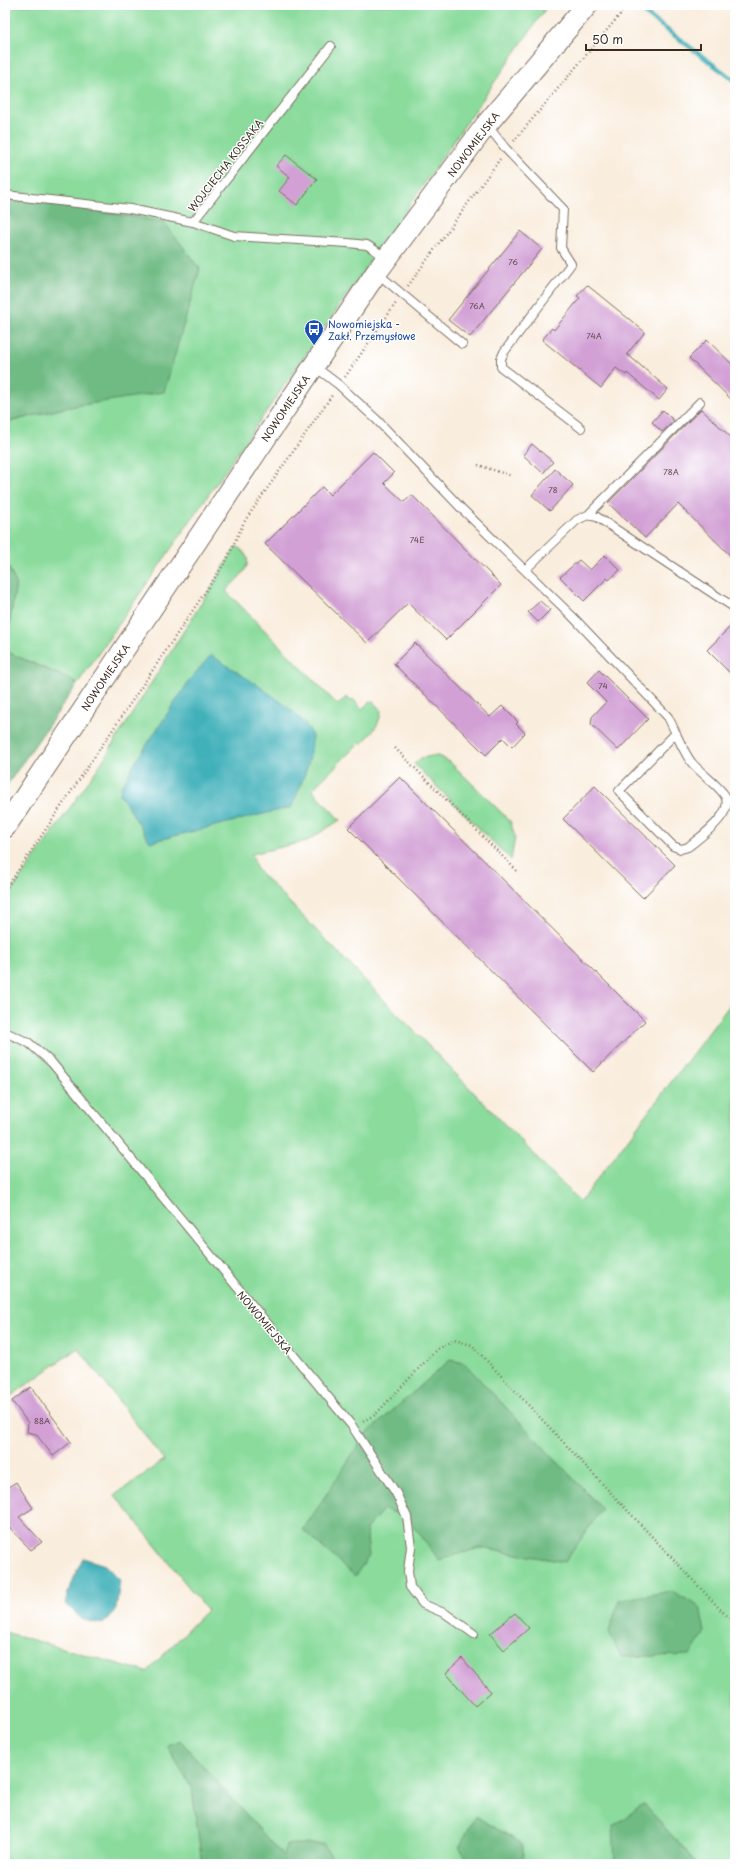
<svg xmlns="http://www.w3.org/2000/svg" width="740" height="1869" font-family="'Playpen Sans',sans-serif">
  <rect width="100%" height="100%" fill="#fff"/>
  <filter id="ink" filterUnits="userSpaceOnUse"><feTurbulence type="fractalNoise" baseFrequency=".025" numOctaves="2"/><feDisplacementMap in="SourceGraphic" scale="8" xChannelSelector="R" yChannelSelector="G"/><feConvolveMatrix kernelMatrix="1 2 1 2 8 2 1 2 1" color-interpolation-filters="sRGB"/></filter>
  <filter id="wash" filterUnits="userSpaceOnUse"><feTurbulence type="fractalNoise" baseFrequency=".012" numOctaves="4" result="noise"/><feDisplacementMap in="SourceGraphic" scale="16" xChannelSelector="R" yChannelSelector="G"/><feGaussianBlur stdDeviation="0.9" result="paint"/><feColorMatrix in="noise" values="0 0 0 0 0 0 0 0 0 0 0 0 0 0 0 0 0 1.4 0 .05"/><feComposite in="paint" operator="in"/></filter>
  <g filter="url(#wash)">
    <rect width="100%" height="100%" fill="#f9eddd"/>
    <path fill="#8adb9c" stroke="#62825d" d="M5,5h543l-470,678 -73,-32 11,-68 -11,-22v-138l59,-15 -59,-212z
      M237,546c3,3 9,7 10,12 4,12 -15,25 -21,33l112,114 8,-8 5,4 2,-2 9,10 9,-9 10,10c-1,16 -9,23 -20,34l-2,-1 -47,47 28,30 -33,21 -55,13 4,14 324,334 155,-204v866h-730v-232l142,40 60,-62 -92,-115 49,-35 -86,-112 -67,48 -6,-10v-486l95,-135z
      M432,756h6l12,6 60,59 5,16 -4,23 -97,-96 7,-6z"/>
    <path fill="#6fbb84" stroke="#557251" d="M5,196l159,26 36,47 -36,123 -100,16 -59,15z
      M5,561l11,22 -11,68 73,32 -73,105z
      M450,1360l14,3 138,146 -37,53 -85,-14 -41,12 -32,-43 -23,-8 -18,20 3,27 -14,20 -52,-46 62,-95z
      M672,1591l28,16 5,25 -15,23 -69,2 -12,-25 10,-32z
      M180,1740l104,117 2,-13h37l13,20h-134l-10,-75 -25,-44z
      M644,1804l53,60h-82l-2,-38z
      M475,1816l48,28v20h-51l-13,-16z"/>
    <path fill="#40b0b9" stroke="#3e6d6c" d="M211,655c19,13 100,60 101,82 1,23 -12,48 -20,70l-142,35 -30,-48 1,-7 15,-26 55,-83z
      M83,1558l22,7 15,15 -4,29 -13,15 -20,-4 -18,-17 7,-23z"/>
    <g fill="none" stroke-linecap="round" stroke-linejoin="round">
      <path stroke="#40b0b9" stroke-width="4.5" d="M638,8l97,73"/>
    </g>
    <g id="blocks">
      <path fill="#d2a0d5" d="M286,155l31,24 -20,26 -18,-14 11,-14 -14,-11z
        M520,231l22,18 -72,88 -22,-17z
        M587,285l58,47 -18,22 41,35 -9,11 -32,-27 -1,2 -10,-7 -15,20 -59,-48 10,-12 2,2 26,-32 -3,-2z
        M707,340l28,27v36l-46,-45z
        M701,409l34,32v119l-57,-56 -33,34 -37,-35z
        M663,410l11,11 -12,11 -10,-10z
        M532,444l21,18 -10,11 -20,-18z
        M373,452l21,21 -10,10 20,19 8,-7 89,90 -55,55 -38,-37 -41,40 -102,-99 57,-57 8,8z
        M555,469l18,16 -23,26 -18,-16z
        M605,555l15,15 -11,10 -2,-2 -23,23 -24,-24 19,-17 11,10z
        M540,601l10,9 -12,12 -10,-10z
        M735,622v56l-28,-28z
        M415,643l75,74 12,-11 16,16 -2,2 9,9 -13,14 -9,-9 -17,17 -92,-91z
        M599,670l49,49 -30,31 -27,-26 1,-7 14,-15 -19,-19z
        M400,777l245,244 -52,51 -245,-244z
        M595,786l80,79 -32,33 -80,-79z
        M31,1387l40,55 -18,14 -17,-22 -9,-2 1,-9 -16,-22z
        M16,1482l17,26 -14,9 23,25 -11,8 -24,-25 -2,1v-37z
        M515,1613l14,15 -25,22 -14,-16z
        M462,1658l29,34 -16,14 -29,-33z"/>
    </g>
  </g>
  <g filter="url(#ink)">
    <use href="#blocks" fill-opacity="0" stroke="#7e6e61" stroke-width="1"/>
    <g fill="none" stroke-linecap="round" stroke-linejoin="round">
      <g stroke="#7e6e61" stroke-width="10">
        <path id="service" d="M487,125l19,24 57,60 -2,39 10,16 -67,88 -3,7v8l80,61
          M5,195l125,14 63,13 138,-176
          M193,222l41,14 114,7 19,2 20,13
          M377,273l85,71
          M314,366l25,19 38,35 85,89 110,107 96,101c7,13 15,35 24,46 10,11 22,19 31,30 16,18 -23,44 -35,54l-7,2 -8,-3 -54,-55 57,-58
          M588,515l112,-113
          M525,570l52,-50 11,-5 9,2 138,91
          M5,1032l24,11 23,20 300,363 44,67 11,24 4,30 -3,24 2,16 13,17 23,10 28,20"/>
      </g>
      <g stroke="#7e6e61" stroke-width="23">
        <path id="tertiary" d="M5,827l371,-554 110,-148 101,-120"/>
      </g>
      <path stroke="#7e6e61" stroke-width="2.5" stroke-dasharray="1 3" stroke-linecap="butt" d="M514,141l114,-136
        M408,286l92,-127
        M345,377l51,-74
        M478,465l34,11
        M395,748l122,123
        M5,890l221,-329 18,-39 89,-128
        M363,1421l12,-6 62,-66 17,-9 18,5 263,280"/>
      <use href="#service" stroke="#fff" stroke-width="8"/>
      <use href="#tertiary" stroke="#fff" stroke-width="21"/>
    </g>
  </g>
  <defs>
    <g id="bus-pin" transform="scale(1)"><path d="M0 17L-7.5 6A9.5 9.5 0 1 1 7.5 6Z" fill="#1a4fb4" stroke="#fff"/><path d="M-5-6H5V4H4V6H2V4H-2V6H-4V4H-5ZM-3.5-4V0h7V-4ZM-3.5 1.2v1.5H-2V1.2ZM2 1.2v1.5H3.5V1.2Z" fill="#fff"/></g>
  </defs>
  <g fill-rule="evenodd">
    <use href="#bus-pin" x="314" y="329"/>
  </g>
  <g text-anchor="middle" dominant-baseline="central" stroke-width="3" stroke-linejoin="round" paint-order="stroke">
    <g font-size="8" fill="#61484c">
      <text x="513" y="262">76</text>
      <text x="477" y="306">76A</text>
      <text x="594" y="336">74A</text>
      <text x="671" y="472">78A</text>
      <text x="553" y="490">78</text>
      <text x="417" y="540">74E</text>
      <text x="603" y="686">74</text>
      <text x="42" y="1421">88A</text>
    </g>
    <g font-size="10" fill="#3b2a1e" stroke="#fff">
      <text transform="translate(473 144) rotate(-53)">NOWOMIEJSKA</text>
      <text transform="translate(225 165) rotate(-52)">WOJCIECHA KOSSAKA</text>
      <text transform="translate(285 408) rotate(-56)">NOWOMIEJSKA</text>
      <text transform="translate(105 677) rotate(-56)">NOWOMIEJSKA</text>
      <text transform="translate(265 1322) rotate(50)">NOWOMIEJSKA</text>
    </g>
    <g font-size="10" fill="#164399" stroke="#fff" text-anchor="start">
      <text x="328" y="323">Nowomiejska -<tspan x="328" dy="12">Zakł. Przemysłowe</tspan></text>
    </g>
  </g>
  <rect width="740" height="1869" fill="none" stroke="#fff" stroke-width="20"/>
  <path d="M586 44v6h115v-6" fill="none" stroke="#3b2a1e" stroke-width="2"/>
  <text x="592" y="44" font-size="12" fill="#3b2a1e" stroke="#ffffff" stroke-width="3" paint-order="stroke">50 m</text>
</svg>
